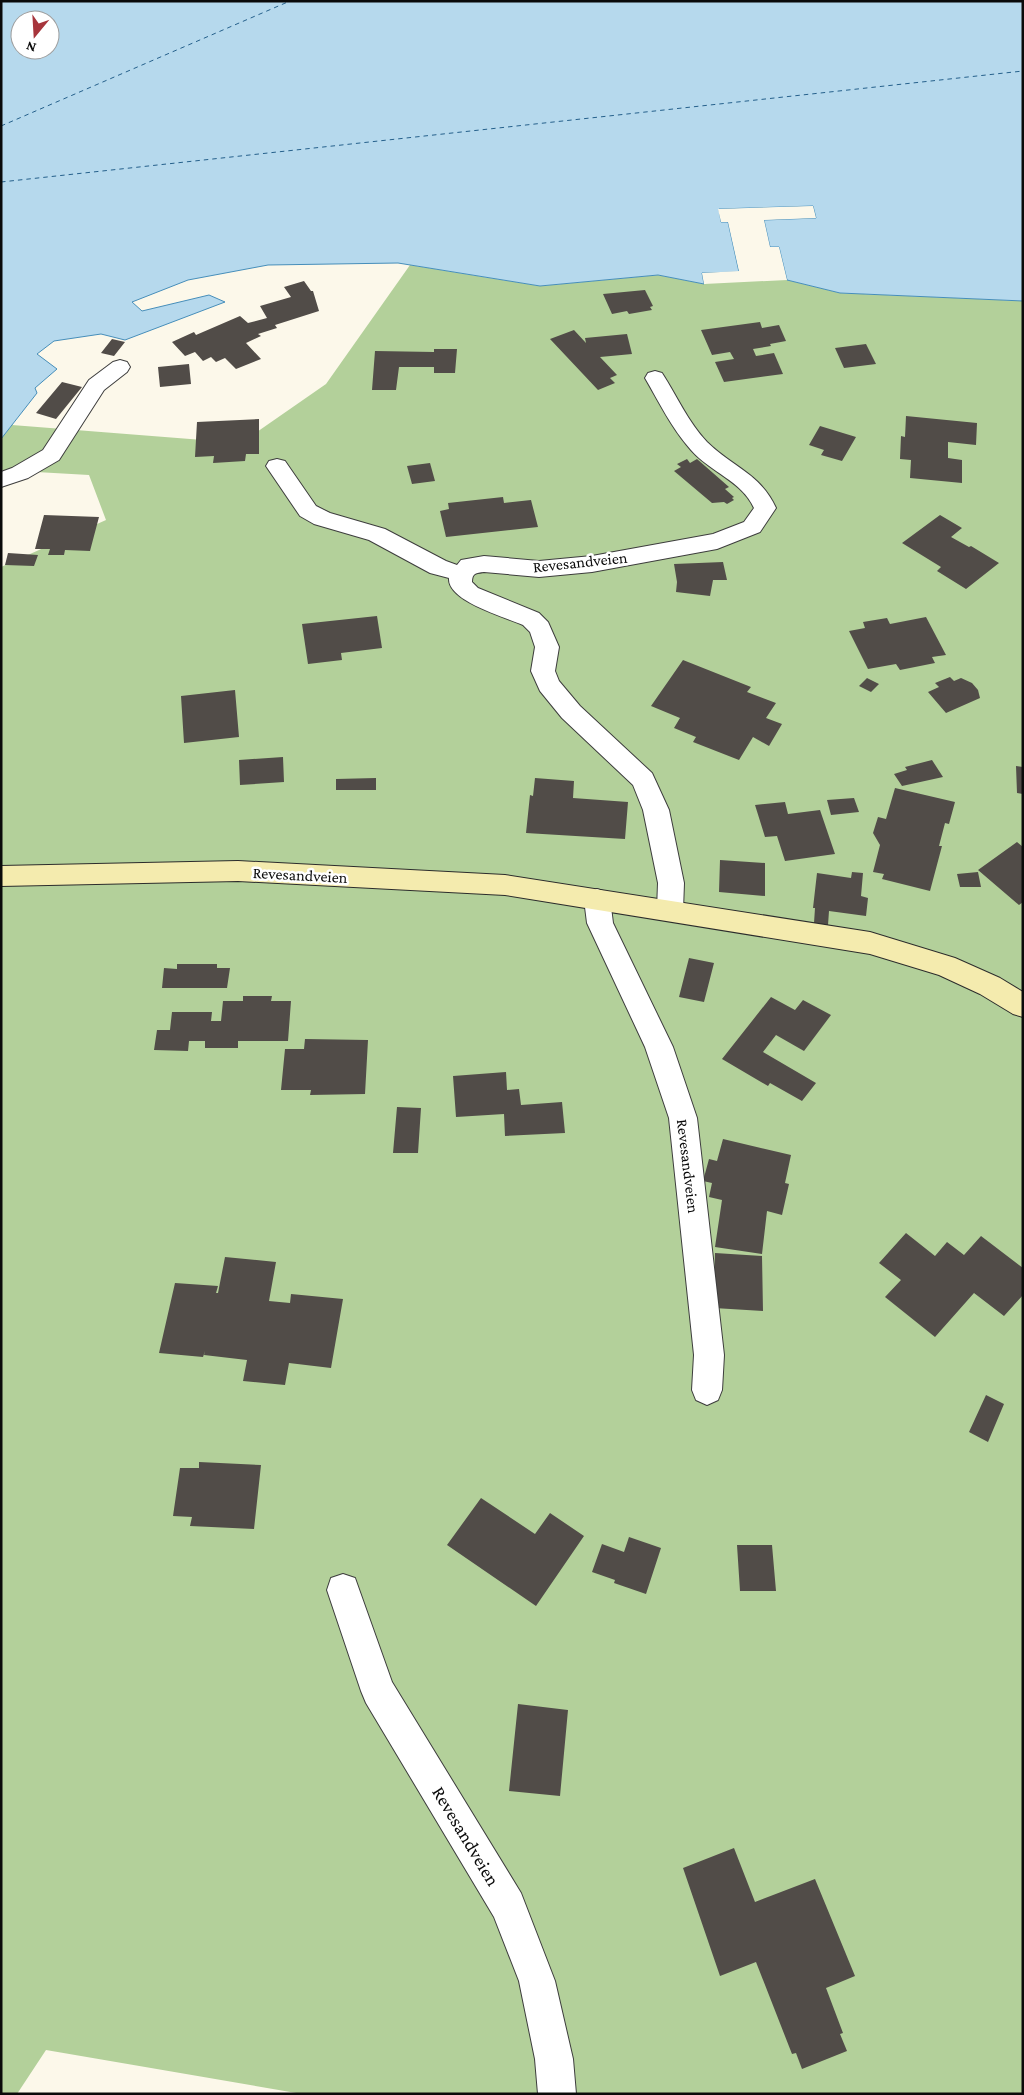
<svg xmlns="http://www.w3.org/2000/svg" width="1024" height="2095" font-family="'Crimson Pro',serif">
  <rect width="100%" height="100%" fill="#fcf8ea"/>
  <path fill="#b3d09a" d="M410,265l130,21 118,-11 46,9 83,-4 53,13 183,8v1793h-721l-256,-44 -29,44h-16v-1527l105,-47 -17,-45 -88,-5v-31l11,-14 229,18 85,-59z"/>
  <path fill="#b6d9ed" stroke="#468eba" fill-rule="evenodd" d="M1,1h1022v300l-183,-8 -53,-13 -8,-33h-9l-6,-27 52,-2 -3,-12 -94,3 2,13h7l11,50 -37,1 2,11 -46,-9 -118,11 -142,-23 -130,2 -80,15 -56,22 10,9 67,-16 16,7 -100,38 -24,-6 -47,7 -17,13 20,15 -22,19 2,5 -36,46zM20,20h30v30h-30z"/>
  <path fill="#fcf8ea" d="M813,206l3,12 -52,2 6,27h9l8,33h-3l-7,-31 -9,-1 -6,-29 51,-4 -2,-7 -90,4 2,8 8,1 11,51 -2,2 -35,1 1,9h-2l-2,-11 37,-2 -11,-49h-7l-3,-13z"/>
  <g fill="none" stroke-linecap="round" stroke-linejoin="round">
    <path stroke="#25608b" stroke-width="1" stroke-dasharray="4.5 4" stroke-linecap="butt" d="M1,126l289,-125
      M1,182l1022,-111"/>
  </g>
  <path fill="#514c48" d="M304,281l7,10h2l6,20 -44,14 2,3 -19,6 3,2 -15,7 15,16 -25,10 -11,-11 -9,4 -5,-5 -8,4 -8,-9 -10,4 -13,-14 22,-10 2,3 44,-19 8,7 19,-5 -7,-12 31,-9 -7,-10z
    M645,290l8,16 -3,1 2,3 -23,4 -2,-3 -15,3 -9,-20z
    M760,322l2,6 17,-3 7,16 -16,3 1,2 -18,3 3,7 18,-3 9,21 -59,8 -9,-20 19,-3 -4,-7 -18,3 -11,-25z
    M574,330l12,13 -1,-5 42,-4 5,20 -32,3 17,18 -7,3 5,5 -17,7 -48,-51z
    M112,339l13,3 -11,14 -13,-3z
    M866,344l10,20 -32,4 -9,-20z
    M434,349h23l-2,24h-21v-6h-35l-3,23h-24l3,-39 59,1z
    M189,364l2,20 -31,3 -2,-20z
    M62,382l20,5 -26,32 -20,-6z
    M906,416l71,7 -1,22 -28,-3v16l14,2v23l-52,-5 1,-18 -11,-1 1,-23 4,1z
    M259,419v35h-13l-1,7 -32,2 1,-7 -19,1 2,-35z
    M820,426l36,11 -14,24 -21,-6 3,-5 -15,-5z
    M687,459l3,4 7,-4 32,28 -4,2 9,8 -2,1 2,2 -7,4 -3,-2 -12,1 -38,-32 7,-4 -4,-3z
    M430,463l5,18 -23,3 -5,-18z
    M503,497l1,6 27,-3 7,27 -92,10 -6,-26 9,-2 -1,-6z
    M44,515l55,2 -9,34 -25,-1 -1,5h-16l2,-6h-15z
    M940,515l22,13 -11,9 18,10 2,-1 28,17 -33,26 -29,-18 4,-4 -39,-24z
    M8,553l30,2 -4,11 -29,-1z
    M723,562l4,18h-14l-3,16 -34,-4 1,-10 -3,-18z
    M377,616l5,32 -41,5 1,7 -34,4 -6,-40z
    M926,617l20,38 -14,2 3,6 -35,7 -4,-6 -28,5 -19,-38 16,-3 -2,-6 24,-4 3,6z
    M683,660l68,27 -4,5 29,11 -10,15 16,6 -13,22 -16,-9 -14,23 -46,-18 3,-5 -22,-9 6,-10 -29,-12z
    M950,677l4,4 7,-3 11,5 6,7 2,8 -34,15 -18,-21 11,-5 -4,-4z
    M867,678l12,6 -8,8 -12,-6z
    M235,690l4,47 -55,6 -3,-47z
    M283,757l1,25 -44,3 -1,-25z
    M932,760l11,17 -41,9 -8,-12 13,-4 -2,-3z
    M1016,766l7,1v27l-6,-1z
    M376,778v12h-40v-11z
    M535,778l39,3 -1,17 55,4 -3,37 -99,-6 4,-38 3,1z
    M895,788l60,14 -6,22 -4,-1 -6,23h3l-12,45 -48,-12 2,-5 -11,-2 7,-27 -7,-12 5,-16 8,2z
    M854,798l5,14 -28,3 -4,-15z
    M785,802l3,12 32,-4 15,44 -50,7 -8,-25 -12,1 -10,-32z
    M1017,842l6,5v55l-4,3 -41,-35z
    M720,860l45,3v33l-46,-4z
    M852,872l11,1 -2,23 7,2 -2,18 -37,-5 -1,14 -14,-2 1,-15h-2l4,-35 34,5z
    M978,872l3,15h-21l-3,-13z
    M689,958l25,5 -10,39 -25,-5z
    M177,964h40v4h13l-3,20h-65l2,-20 13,1z
    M243,996h29l-1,5h20l-3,40h-50v7h-33v-7h-16l-1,10 -34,-1 3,-20h13l2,-18h40l-1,9h10l2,-20h20z
    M771,997l24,13 8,-10 28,15 -27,36 -28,-16 -13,17 53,31 -14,18 -32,-18 -2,3 -46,-27z
    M305,1039l63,1 -3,54 -55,1 1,-5h-30l4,-41h19z
    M506,1072l1,18 12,-1 2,16 41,-3 3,31 -60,3 -1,-22 -48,3 -3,-41z
    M397,1107l24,1 -3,45h-25z
    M723,1139l68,16 -6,28 4,1 -7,31 -15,-4 -5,43 -47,-7 7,-47 -13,-3 3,-14 -9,-2 6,-22 8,2z
    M906,1233l29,23 12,-14 17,13 17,-19 42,32v27l-19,21 -30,-23 -39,44 -50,-40 16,-17 -22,-17z
    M715,1253l47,3 1,55 -49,-3z
    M225,1257l51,5 -7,39 21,2 1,-9 52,5 -12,69 -42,-5 -4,22 -42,-4 4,-21 -43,-5 1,-4 -2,6 -44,-4 16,-70 43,3 -2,7h2z
    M986,1395l18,9 -16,38 -19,-10z
    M199,1462l62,3 -7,64 -64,-3 2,-9 -19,-1 7,-48h19z
    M481,1498l54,36 15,-21 34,23 -48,70 -89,-61z
    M629,1537l32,11 -15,46 -32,-11 1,-3 -23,-8 10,-28 22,8z
    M737,1545h35l4,46h-36z
    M518,1704l50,6 -8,86 -51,-5z
    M734,1848l21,54 60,-23 40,97 -29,12 17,45 -3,1 7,17 -45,18 -6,-16 -4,1 -36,-92 -36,14 -37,-108z"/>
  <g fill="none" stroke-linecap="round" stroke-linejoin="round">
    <g stroke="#3d3d3d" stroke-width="2">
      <path id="minor" d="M120,360l7,2 3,5 -3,5 -23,18 -45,70 -31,18 -27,9v-15l11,-4 31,-18 46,-70 24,-18z
        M655,371l7,2c15,23 26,49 45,69 25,25 53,31 69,66l-16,24 -43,17 -125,23 -53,5 -55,-5c-8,1 -12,1 -12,10l6,6 61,25 9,9 11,25 -4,24 4,10 21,25 72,67 17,37 15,73 -1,27 -4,7 -9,3 -9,-3 -4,-7 1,-27 -15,-73 -10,-25 -71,-67 -22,-27 -9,-20 4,-24 -5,-15 -7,-7c-18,-8 -76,-24 -74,-47l-19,-5 -61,-33 -55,-16 -14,-8 -34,-50 3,-5 8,-2 8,2 31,45 14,7 55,16 61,32 11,4 4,-5 23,-4 55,5 53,-5 121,-22 31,-12 10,-14c-12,-27 -44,-36 -63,-58 -19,-21 -32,-48 -46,-72l3,-5z
        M597,889l9,3 4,7 3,24 60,124 24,71 27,237 -2,35 -4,10 -11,5 -11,-5 -4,-10 2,-35 -25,-237 -24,-71 -58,-124 -3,-24 4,-7z
        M343,1574l12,4 37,104 129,211 34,88 18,78 3,35h-38l-3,-35 -16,-78 -25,-64 -128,-214 -5,-12 -34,-101 4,-12z"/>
    </g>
    <g stroke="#2c2c2c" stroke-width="2">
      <path id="secondary" d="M238,861l267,14 365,57 85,26 45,20 23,14v25l-10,-3 -33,-20 -41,-19 -69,-21 -365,-59 -267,-14 -237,5v-20z"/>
    </g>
    <use href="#minor" fill="#fff" fill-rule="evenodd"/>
    <use href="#secondary" fill="#f4ebae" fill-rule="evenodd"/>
  </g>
  <g text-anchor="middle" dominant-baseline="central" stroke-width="5" stroke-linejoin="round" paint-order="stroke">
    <g font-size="16" fill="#0a0a0a" stroke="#fff">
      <text transform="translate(580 562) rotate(-6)">Revesandveien</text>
      <text transform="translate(300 875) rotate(3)">Revesandveien</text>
      <text transform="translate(688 1166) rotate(83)">Revesandveien</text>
    </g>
    <g font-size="19" fill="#0a0a0a" stroke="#fff">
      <text transform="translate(466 1836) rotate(59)">Revesandveien</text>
    </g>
  </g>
  <rect width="1024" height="2095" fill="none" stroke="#0a0a0a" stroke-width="5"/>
  <g transform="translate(35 35) rotate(198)"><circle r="24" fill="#ffffff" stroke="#9d9d9d"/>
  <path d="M0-4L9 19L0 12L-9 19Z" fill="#a7353c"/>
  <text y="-8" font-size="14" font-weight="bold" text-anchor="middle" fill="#0a0a0a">N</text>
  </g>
</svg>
